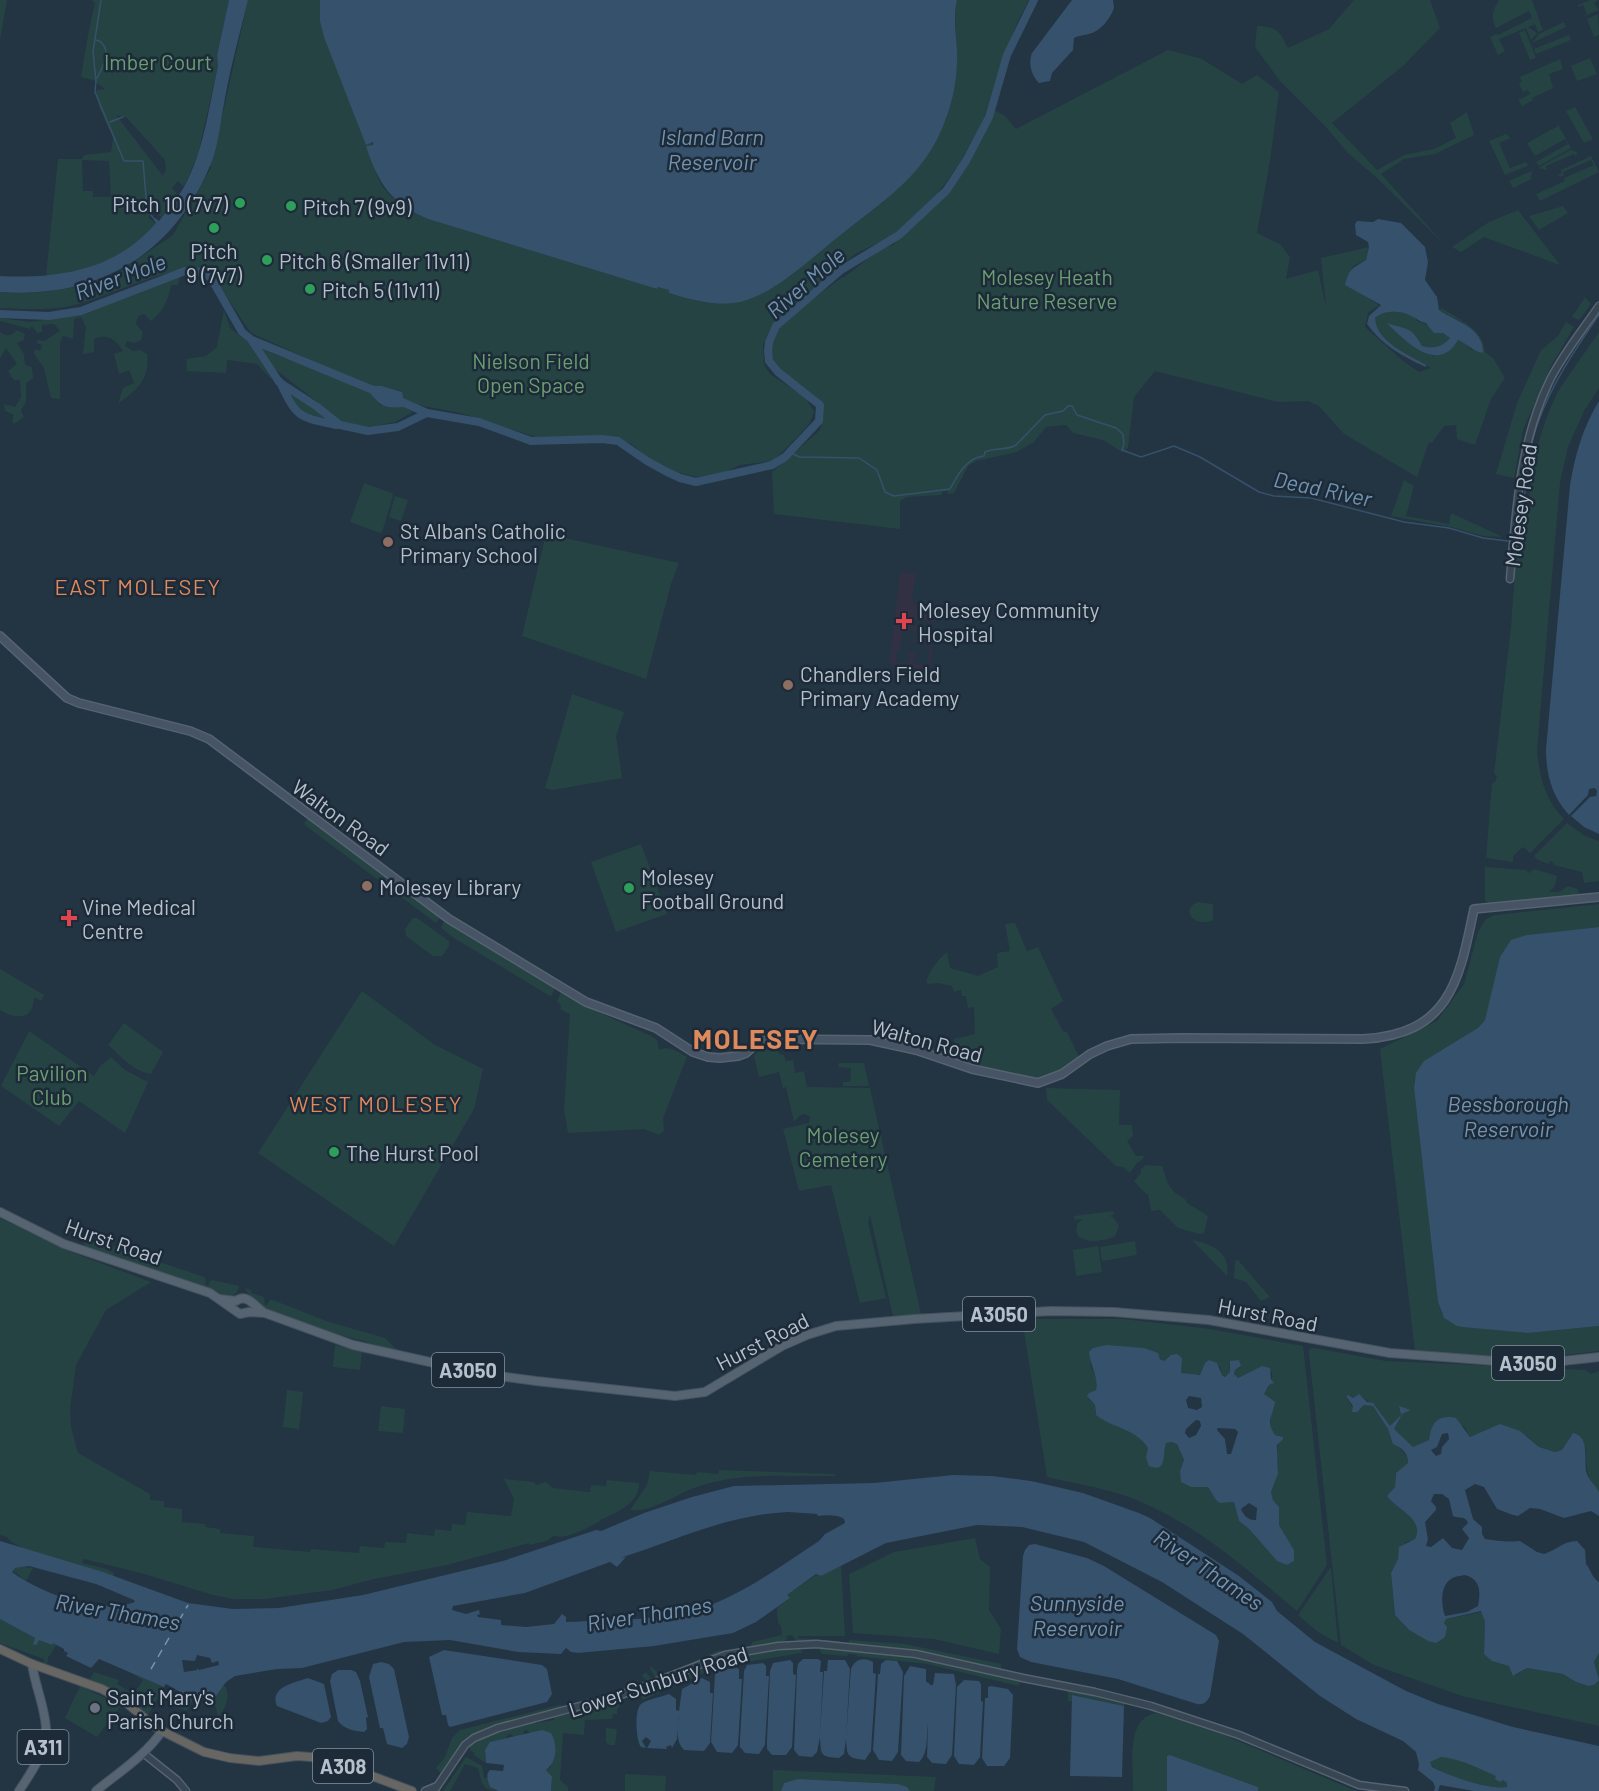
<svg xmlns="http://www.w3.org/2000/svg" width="1599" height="1791" font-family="Barlow,sans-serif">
  <rect width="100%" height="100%" fill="#233443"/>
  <path fill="#313143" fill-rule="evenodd" d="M900,572l16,2 -4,25 4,6 19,2 -4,56 -2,6 -7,1 -33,-6zM914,620l19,2 -1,14h-7l-1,10 -5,-1 1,-5 -9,-1 -1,4h-3l-1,11h4l-1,9 -13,-1 1,-12h3l2,-20 17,2 1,-5 -7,-1zM911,641l8,1 -1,5 7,1v-5l5,1 -2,21 -14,-1 1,-11 -8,-1 1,-8h3z"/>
  <path fill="#264344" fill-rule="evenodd" d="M0,0h7l-7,40z
    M92,0h137l-12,54 1,12 -20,88 -14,33 -6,-6 -6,7 6,7 -17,22 -8,-6 -5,6 8,7c-28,32 -69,48 -110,52l12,-117h24l2,-4 27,-3 2,-14 -14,-31 -3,-15 1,-2 8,-1 -12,-9 -12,-3c4,-25 8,-50 14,-74zM116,115l11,3 38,42 1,9 -3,7zM82,160l27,1 2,36h-18v-6h-10z
    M248,0h72v13l50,129 3,2 -1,1c1,9 1,20 4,28 8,23 31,38 52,46l229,70 1,-2 12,3 -1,3c23,7 47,15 72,8 39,-10 70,-43 101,-67 24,-19 50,-37 70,-59 14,-15 26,-34 33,-54 9,-21 12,-44 12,-67 0,-18 -4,-36 0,-54h72l-11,21 -18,45 -17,55 -23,42 -33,45 -27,24 -45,22 -70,58 -16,20 -6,13 1,20 6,9 36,24 8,14 -5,12 -8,9 -28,28 -33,4 -15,7 -27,5 -27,-6 -20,-11 -20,-16 -19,-8 -76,1 -75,-24 -43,-8 -14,-5 -3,-9 -19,-5h-14l-117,-53 -43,-64c-30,-7 -97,26 -129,35 -25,7 -53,5 -79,4v-16c37,3 70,-2 104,-14l5,5 13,-13 51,-35 39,-69 -3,1 4,-10z
    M1354,0h76l10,28 -37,38 -71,57 45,47 27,-15 30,-6 22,-11 -6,-15 17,-11 7,23 -39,19 -31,5 -23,15 64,71 -68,-67 -29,-25 -22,-26 -46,-46 -25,-34 2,-21c21,1 22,5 31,22l41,-19z
    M1499,0h33l11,30 -5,2 -3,-8 -7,3 9,6 -6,7 -5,-12 -27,11 6,12 -7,4 -8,-18 6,-3 2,1 34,-17 -3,-7 -33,17c-6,-11 -3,-18 3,-28z
    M1590,0h8l-4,3 5,7 -20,8 8,-4 -4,-9 -5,2v-2z
    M1598,14l1,21 -5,2 -7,-18z
    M1564,22l2,5 -34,16 7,-9z
    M1525,30l11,28 -6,2 -11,-27z
    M1569,35l2,5 -35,14 -2,-5z
    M1168,50l34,9 40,25 15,-9 22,17 -9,69 -13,72 23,11 10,13 -4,22 32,-9 8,37 -5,-49 48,-11 -3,13 -13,6 -7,18 33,21 -11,8 -3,14 38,34 16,11 12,-4c-19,-10 -55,-26 -57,-50 10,-8 27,-8 38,-2 8,4 0,3 8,6 11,4 21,9 30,16 -8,9 -16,11 -28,8 -5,-11 -12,-19 -25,-19l36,29 25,-16 8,4 7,7 -10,-28 -24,-13 3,-2c18,12 41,21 43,44l8,6 12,20 -14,21 -16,46 -18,-6 -1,-14 -12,1 -12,17 -3,-1 -12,35 -73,-43 -25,-28 -11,-5 -30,1 -123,-31 -21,26 -6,51 -6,4 -19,-12 -30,-7 -7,-8 -20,2 -12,15 -17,10 -41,9 -8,5 -14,27 -6,1 -1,-3 -5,1v3l-35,2 -7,4v28l-126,-15 -2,-42 47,-41c26,-50 -73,-49 -42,-99 10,-15 48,-42 64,-54h2l38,-29 14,-5 -1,-2c19,-16 38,-32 54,-51 18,-21 34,-56 46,-81l11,6 11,13z
    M1590,58l7,16 -20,7 -6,-15z
    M1560,59l3,10 -14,5 4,14 -21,10 1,2 -11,6 -4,-6 12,-6 -2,-4 -5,2 -4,-8 3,-2 -2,-5z
    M1575,107l18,32 -9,4 -18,-32z
    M1556,121l15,27 -32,18 -3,-4 32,-18 -3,-5 -30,17 -8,-13 31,-17z
    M1506,134l5,4 -12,5 11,25 16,-6 2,4 -23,9 -16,-34z
    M1570,150l7,2 -1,5 -2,-3 -28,12 1,4 -9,-2z
    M1591,156l8,16 -59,29 -4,-7 29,-13 -1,-3 30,-13 -3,-5 -28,12 1,3 -4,2 -2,-2 4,-2 -1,-3z
    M1532,171l-1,8 -18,9 -4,-7z
    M1563,206l5,7 -29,17 -10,-14z
    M1518,210l42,55 -76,-28 -23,15 -9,-5 37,-25z
    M180,276l-2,9h-7c-2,14 -9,28 -20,36l-7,-7 -6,2 -2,8 7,8 -2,8 -7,3 -7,-2 -2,5 8,5 7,-1 7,4c3,26 -10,36 -29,50l5,-16 11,-5 -5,-13 -10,4 -5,-20 9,-3c-7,-11 -16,-18 -29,-12v13l-11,2 3,-27 -5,-10 -7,2 -1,20 -10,-3 -3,7v56l-9,-1 -7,-30 -10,-14 1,-5 5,2 2,-6 -6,-2 2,-3 6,1 16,-10 -6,-7 -12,1v7l-5,1 -5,-7 -2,3 -30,-8v-3l31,4 46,-7z
    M1585,297l6,7 -12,16 -7,-3z
    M224,310l6,18 17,13 26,40 -16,-17 -30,-4 -1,13 -39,-2 -1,-12 20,-3 11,-9z
    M1566,322l8,5 -23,39 -28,64 -9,48 -18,-4 21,-71 24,-53 17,-14z
    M17,330l8,4 -1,6 -7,3 7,11 1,11 7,2 1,11 -7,5v19l-5,8 3,7 -10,7 -2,-3 2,-6 -9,-4 -1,-7 11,3 6,-10 -1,-17h-6l-6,-9 9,-7 -11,-16 -6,11v-27c7,5 11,4 17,-2z
    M1599,332v56l-15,23 -16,36 -8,36 -23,267c2,26 8,50 27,69l-34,34 -7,-6 -10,9v6l-27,-4 6,-75 3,-1 2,-6 -3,-2 17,-147 6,-82h6l12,-92 12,-37 11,-25z
    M259,346l15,8 93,35 13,16 14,3 10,-1 9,5 -18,10 -21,4 -12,1 -19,-5 -73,-57z
    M286,389l44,31 -31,-8z
    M1404,480l10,6 -8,30 43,8 2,-11 52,24 -20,-1 -32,-9 -60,-11z
    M364,483l28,10 1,3 -11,36 -2,1 -30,-11z
    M395,496l13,4 -7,21 -12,-4z
    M546,534l133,29 -8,21 -25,95 -124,-43z
    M572,694l52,18 -8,24 6,42 -70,12 -7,-2z
    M308,818l99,74 15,13 18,12 -4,6 -130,-97 -2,-3z
    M1567,823l18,13 14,5v40l-15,2 -2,-11 -29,-7 1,-2 -4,-2 -1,3 -11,-4 -4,-4z
    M641,844l26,70 -51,18 -25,-70z
    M1485,867l41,3 3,3 5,-4 23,7 -2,10 -6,6h10l9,-6 10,3 1,4 -2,4 -87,7 -5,-3z
    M1197,902l16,2v16c-16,8 -34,-8 -16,-18z
    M1599,904v23l-72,8 -38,74 -4,11 -7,8 -63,50 -1,10 24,214 4,12 6,7 80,12 71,-7v25l-72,8 -112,-7 -35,-303 57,-28 27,-37 14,-52 8,-13 9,-4z
    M413,918h4l32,23v5l-7,10h-9l-27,-20 -1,-7z
    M444,921l111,67 -3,7 -2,1 -96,-58 -13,-10z
    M1015,923l12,28 11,-4 25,54 -12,8 12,22 4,1 13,27 -12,10 -28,9 -17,-1 -61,-15 -40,-14 1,-3 29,9 3,-5 -1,-10 21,-5 -1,-27 -6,1 -2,-12h-4l-1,-6 -7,2 -2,-6 -14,-3 -10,1 -2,-2c5,-13 10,-21 21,-30l3,16 28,8 20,-9 -1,-14 13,-2 -5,-27z
    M0,969l44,26 -3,6 -7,-4c0,23 -18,23 -34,13z
    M362,991l73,54 48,24 -9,40 -80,137 -136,-93z
    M561,991l35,20 55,25 6,4 2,10c10,-5 19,2 28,7l-24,61 1,13 -5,4 -15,-6 -76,4 -4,-23 6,-96 -10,-5 1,-4 -4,-3z
    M124,1023l39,29 -12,22c-18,-3 -29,-17 -43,-29z
    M29,1031l65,45 6,-10 11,-9 14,13 23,12 -23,51 -46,-32 -20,25 -58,-40z
    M763,1045h14l2,9 5,1 3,10 -1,-4 7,-1 2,13 9,-2 3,16 63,1 51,226 -28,2 -23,-101 -2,8 18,75 -26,5 -29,-118 -32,6 -16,-62 26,-6 1,-6 -5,-3 -5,1 -6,7 -8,-35 -3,1 -4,-16 -20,5 -5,-21z
    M839,1063h25l5,23h-26v-4h7l1,-14 -13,-1z
    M1046,1088l74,2 -1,35h13l1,11 -6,5 9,15h8l-1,3 -6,4 -7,10 -7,-6 -7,-1 -69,-66z
    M1146,1165l16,1 6,18 7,9 10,6 2,4 21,13 -4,17 -4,1 -22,-6 -18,-18 -9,1 -3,-17h-2l-12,-13 7,-8v-4z
    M1113,1211l1,3 -4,2 4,2 5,8 -4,10c-10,5 -27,8 -37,0 -3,-7 -2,-13 5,-17l-8,1 -1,-4z
    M0,1218l63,31 88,33 -45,28 -30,55 -6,44 1,18 7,26 72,41v6l14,1v6l18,2v13l23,2v3l15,2v4l34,3 -1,11 57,5 1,-3 48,4 1,-7 24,2 1,-6 21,1 1,-10 27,3 1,-7 16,2 1,-7 13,1 2,-13 44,4 3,-17 -10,-20 30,3 2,3 10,-3 7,6 37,4 1,-7 15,1 1,-6 32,3c1,20 -23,30 -39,37v1c-13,7 -33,19 -47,15l-6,5 -18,4v-2l-82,22 -73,14 -42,11 -67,9h-31l-21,-4 -72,-22 -57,-14 -2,4 25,6 7,4 -1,4c-20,-6 -98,-25 -106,-40l-7,-2z
    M85,1240l18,3 101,34 2,3 -1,4 3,2 2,-5 3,-1 26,6 -2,6 -6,5 -9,-1 -22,-10 -114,-39 -3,-4z
    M1192,1240c20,4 39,12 35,36z
    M1135,1241l2,14 -35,6 -2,-14z
    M1098,1246l4,26 -26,4 -3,-26z
    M1238,1260l32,37 -9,4 -15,-19 -12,-4 1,-17z
    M245,1288l6,2v3l13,4 1,8h2l3,-5h3l56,22 56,16 11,11 -2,2c-11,-3 -21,-7 -30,-10 -27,-7 -107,-25 -119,-53z
    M1022,1319h101l87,10 93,17 24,219 -30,46c-53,-44 -107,-93 -174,-116 -24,-8 -51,-12 -76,-18zM1107,1345l42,5 15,11 5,-5c4,5 8,13 12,17 9,8 30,-3 39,-7l2,9 4,1 4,-4 -1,-8 12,3 -6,3 -1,6 4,2 18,-9 16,3v8l-8,14 11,12c-6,12 -6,18 0,29l6,1c-5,12 -3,19 -3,31 1,9 -4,17 -7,25l2,8 6,7v18l15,25 -2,13 -5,1 -1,-2h-1v3l-8,-4 -28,-32 -10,-8 -5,-19 -12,1 -6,-3 -8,-13h-17l-9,-5 -2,-11 4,-11 -7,-16 -6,-2 -5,1 -2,4v10l-17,-1 1,-8 -13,-15 -40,-20v-8l-7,-7 1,-5 7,-3 1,-10 -7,-16z
    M335,1345l27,7 -2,18 -27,-3z
    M1315,1348l71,13 199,9 6,4 8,-3v121c-13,-14 -13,-26 -13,-45l-15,-12 -3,7 -6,8 -7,2 -16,-5 -13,-12 -37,-5 -19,7 -6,-11 -34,7 -1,7 -16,7 -20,-18 9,-15 9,-4 -12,-4 2,9 -11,11c-10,-13 -18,-25 -33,-31l-4,3 -6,-3 -1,1 5,9 9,5 4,-5 9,1 15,23 2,7 18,22v5l-13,12v12l-8,9c9,13 38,23 28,43l-9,3 -7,8 -1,9 -7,14 4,42 14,15 19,11 16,-17 2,-5 36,-7 3,10 -1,32 25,12 6,10 12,-8 36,6 13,8 12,4 6,-1 5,-5 -5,-18 5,-9v73l-137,-30 -88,-31 -33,-20 -32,-291v-5z
    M287,1390l16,2 -4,37 -16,-2z
    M381,1406l24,3 -2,24 -25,-2z
    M719,1470l115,4 2,2c-48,1 -96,-5 -142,12 -19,7 -43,25 -64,22l17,-25 3,-14 46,4 1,-3 21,2z
    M975,1538l5,21 10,8 -1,43 12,19 -2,25 -65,-15 -81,-6 -4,-59 45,-22z
    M841,1565l4,71h-47v2l42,3 1,4 -42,-1 -7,-9 -5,1 -1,4 -8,6 -28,4 2,-8 30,-7 -1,-9 -3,-3 -1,-15 12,-9 -2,-4 29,-20 5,1z
    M23,1567l10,1 -7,13 -13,-10 2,-3z
    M1330,1568h1l7,75 -20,-11 -20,-17z
    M0,1619l35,19 -2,4 5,-3 13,6 1,-2 5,1 -9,14 -1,7 -3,-2v-4l-44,-16z
    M849,1640l56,4 96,20v9l-46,-11 -107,-16z
    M799,1648l3,4 -1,1 -84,14 -74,33 -5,-8 -20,5 -1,-3 4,-6 29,-7 -6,-2 -2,-4 4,-3 6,7 3,-2 -5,-8 1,-3 7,7c16,1 44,-17 62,-23l4,10 27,-7z
    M819,1649c70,1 133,15 201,33l-1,4 -92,-22 -70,-8 -1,-2h-8l-1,2 -25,-2z
    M94,1672l25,8 -2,4 14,8 2,-3 3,2 7,-11 -14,-8 35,15 -16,28 -34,-25 -24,-11z
    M80,1686l41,20 -24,31 -32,-19z
    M223,1686l3,1c4,11 -1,23 -8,31l-4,-19z
    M1068,1690l59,12 -3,4 -51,-11 -1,6h-4z
    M182,1693l13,2 -8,16 -12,-4z
    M588,1699l5,8 22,-6 5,3 -1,3 -2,2v5h-4l-1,5 -27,1 -1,15 -21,-2 -3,47 8,7v4h-17l1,-11 -6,-10 5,-3v-34l-9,-2 -11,3 -4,-4 -3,1 -1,5 -7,2 -5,-4 -4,2 -1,3 -21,11 1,13 -12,-8 1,-2 -5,-3 -1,-7 -7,-1c-2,8 -12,23 -18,31l-3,1 -5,-6 9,-11 7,-19 8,-8 99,-25 6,1v9l12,-4 -1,-8zM559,1710l1,5 -6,3v2l-18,3 -1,-7z
    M1156,1713l68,22 132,56h-98v-4l-88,-32 -3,2v34h-34c1,-24 -9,-72 23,-78z
    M606,1728l11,1 -2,16h-6l-3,-3z
    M466,1757l16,9 2,12h3l3,9 9,4c-18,0 -17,-8 -21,-23l-13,-4 -15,27h-7z
    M1441,1757l13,1 38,15 4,3v3l4,2 3,-1 4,3v4c-15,3 -66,-11 -77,-23l1,-4z
    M773,1770l163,7 -2,14h-24l-3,-4 -9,-3 -100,-5 -14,4 -3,8h-8z
    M625,1774l41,2 -1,15h-40z"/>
  <path fill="#36516b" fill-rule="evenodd" d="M229,0h19c-8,33 -17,65 -23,98 -4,20 -6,44 -13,63 -37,93 -113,138 -212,131v-16c58,3 116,-6 156,-53l-2,-3 1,-2 4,3c8,-11 18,-22 25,-34 20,-36 25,-81 34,-121l-1,-11z
    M320,0h637c-4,17 -1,33 0,50 1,24 -3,49 -12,71 -7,20 -19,39 -33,54 -21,23 -47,40 -70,59 -30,23 -65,59 -102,68 -24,5 -48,-2 -71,-9v-3l-11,-3 -1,2 -229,-70c-37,-15 -50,-36 -62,-73l7,-1v-3l-7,3 -42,-108 -4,-16z
    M1072,0h41l1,8c-4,11 -13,23 -25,26 -6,2 -10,1 -15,4l-1,12 -21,23 -2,8 -11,2c-8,-8 -11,-20 -7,-30z
    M1378,219l23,4 24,24 3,15 -3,18 12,17 2,13c16,11 45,18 44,43 -11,-2 -15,-9 -25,-13 -20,35 -53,1 -71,-17 19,7 24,2 35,23 12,3 20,1 28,-8l-7,-5h-9l-8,-10c-6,-1 -7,-3 -13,-6 -11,-7 -29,-7 -38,1 1,24 34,37 51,47v2c-23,-10 -44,-22 -59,-43l2,-8 12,-11 -36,-20c5,-18 7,-16 21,-25l3,-13 -1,-5 -12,-7 -1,-11 2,-3 16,1z
    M368,386h14l20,6 3,13 -1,2c-21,2 -24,-1 -37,-18z
    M1599,401v433l-15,-7 -13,-11 19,-19 6,-1 1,-5 -2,-3 -6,1 -1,6 -19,20c-17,-19 -23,-40 -23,-66l24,-264c5,-30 13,-58 29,-84z
    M1599,927v399l-71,7 -65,-6 -6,-1 -13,-8 -6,-16 -24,-214 2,-15 8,-12 54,-33 7,-8 15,-63 11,-17 16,-5z
    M1107,1345l37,3 14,5 2,6 4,2 7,-6 6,-1 5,4 -1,15 19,2 5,-12 4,-3 8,3 5,12 3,2 5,-5v-11l9,-1 2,6 -6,4 -1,4 4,4 24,-12 8,2 1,11 3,4 -5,2 -5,9 11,8c-2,16 -10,16 0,33l8,2v2l-6,6 1,29 -7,18 2,8 6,7v18l15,25v11l-7,4 -2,-3 1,3 -9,-4 -28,-32 -10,-8 -5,-19 -14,1 -4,-3 -8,-13h-17l-10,-5 -1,-11 4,-11 -7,-16 -6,-2 -5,1c-4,10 2,31 -17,23l-3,-9 2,-9c-13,-20 -34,-19 -52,-33l-1,-10 -8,-9 2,-3 7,-3c3,-12 -6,-25 -7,-38l4,-4zM1189,1396l12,2 1,9 -5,3 -9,-2 -2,-8zM1196,1420l4,1 1,5 -5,9 -7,3 -4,-5 1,-4zM1218,1428l17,1 3,3 -7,22h-4l-2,-15 -8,-9zM1249,1503l8,5 -1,12c-7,1 -13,-5 -15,-11z
    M1359,1394l8,8 6,1 17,23 11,-11 -2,-9 12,4 -9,4 -8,15 19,18 16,-7c2,-17 9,-26 27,-22l14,19 30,-13 20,7 19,16 16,5 7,-2 11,-17c17,4 11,25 13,38 3,10 9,13 13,21 0,6 0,18 0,24l-8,-5 -27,7 -24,-9 -10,-1 -12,8 -5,-1 -16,-6 -13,-22 -9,-3 -10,6 8,29 9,8v7l3,5c12,2 23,3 35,2l17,11 7,2c13,-4 19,-13 33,-13l8,9 1,14c5,6 6,14 13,18v71l-5,9 5,18 -5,5 -6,1 -12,-4 -13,-8 -36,-6 -14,8 -4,-10 -17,-5 -8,-7 1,-32 -4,-11 -35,8 -2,4 3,4 -2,10 -9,6 -8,-2 -19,-11 -14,-15 -4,-42 7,-14 1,-12 16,-8c10,-20 -19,-30 -28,-43l8,-9 1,-14 12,-10c1,-9 -7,-16 -15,-19l-5,-15 -15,-23 -9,-1 -7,7h-5l1,-6 -7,-10 2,-1 5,3zM1448,1433l1,6 -7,8 -1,7 -5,2 -5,-6 6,-3 5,-13zM1434,1494h8l7,5 4,17c6,3 12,-1 15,7l-6,6 7,9 -7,12 -10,-2 -9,-10 -12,9 -5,-1 2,-7 -3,-17 11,-12v-3l-5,-6zM1465,1575c15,4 16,16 13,31l-11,6 -22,4c-4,-11 -5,-30 6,-37 4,-3 9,-3 14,-4z
    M953,1475l39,1 39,5 52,12 56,20 11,5 89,58 33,26 5,9 38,31 91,49 32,13 75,23 86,19v45h-125l-34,-6 -2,6h-4l1,-4 -2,-5 -15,-12 1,-6 -3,-12 -13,-11 -47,-22 -36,-23 -77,-62 -81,-52 -78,-40 -62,-15 -45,-2 -91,18 -65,33 -5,-2 -29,21 3,3 -34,24 -23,11 -79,13 -76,7 -7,-1 -5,-4 -5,6 -43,-2 -68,-12 -46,2 -102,26 -25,1 -42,7 -9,6 -12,17h-6l-4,-3 -22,-3 -16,-9 -2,3 -65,-28 -8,9 -25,-12 2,-3 -4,-2v-2l-11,-6 -1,2 -13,-5 -3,5 -3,-1 2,-6 -35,-19v-78l103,31 85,31 45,6 46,-1 84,-13 140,-34 93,-31 5,1 43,-18 48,-16 42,-11 140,-3zM788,1512l29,2 1,2c6,-1 20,-2 26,3l1,4 -20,11 -6,7c-35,23 -71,50 -111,65 -45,15 -95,14 -142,16v-5l-4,-3 -8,10 -28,3 -25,-2v-5l-23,-3 -1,-2 3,-1 -1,-4 -13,4 -14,-4 1,-4 72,-13 85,-31 7,5 9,-10 -6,1c57,-18 107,-43 168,-46zM29,1566l67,18 38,16 1,2c-36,13 -93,-8 -123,-30l3,-4zM197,1655l13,3 2,5 6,-2 1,4 -20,5 -2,-2v2l-13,2 -2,-12 13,1zM1441,1757c20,2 37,11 55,19l-1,3 5,3 3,-2 4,3v4c-18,3 -58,-11 -75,-20l-2,-5z
    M1035,1544l52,14 17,8 112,69 3,6 -9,55c-3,6 -6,9 -13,8l-79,-25 -87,-17 -11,-5 -3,-8 6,-93 2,-6 4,-5z
    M444,1650l98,15 5,4 5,25 -5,8 -97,25 -2,-2 -2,-10h-4l-13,-58z
    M803,1659h15l3,2 -1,11h3l-3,63 4,-64h3l1,-11h17l5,9 -4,69 5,-69c4,-10 13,-12 22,-7v11l3,1 -5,77 -6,9c-18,-2 -18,-4 -19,-21l-2,15 -5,4c-19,-1 -18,-3 -19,-21l-3,15 -5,5 -13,-1 -5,-6 3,-80 1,-6z
    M790,1660l3,3v11l3,1 -4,72 -6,8h-14l-5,-6v-8l3,-70 3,-8z
    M886,1660l11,1 6,11 -5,80 -6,9 -13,-1 -6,-10 5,-76h2l1,-10z
    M381,1662l8,2 5,5 15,68 -2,7 -5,4 -15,-4 -4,-16h-3l-11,-51 4,-13z
    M763,1663l3,3v10h3l-4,69 -6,9 -14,-1 -5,-6v-8l4,-68 3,-6z
    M910,1666l16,3v13l3,1 1,2h3l2,-12 19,1 2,11 -4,70 -6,9 -14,-1 -5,-6 1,-33c-2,12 1,29 -9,38l-13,-1 -5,-6 3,-79z
    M737,1668l2,1v10h3l-4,66 -6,8 -15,-1 -6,-10 4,-68 3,-4z
    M338,1670h13l5,2 4,9 8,36 -2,1 1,11 -3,3c-10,-1 -20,-3 -26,-11l-8,-40 2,-7z
    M308,1678l16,6 7,33 -3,4 -7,2 -44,-17c-8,-19 17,-23 31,-28z
    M702,1678l8,4v11h3l-3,50 -6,8 -20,-1c-10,-10 -5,-25 -5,-37l-2,26 -5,9 -1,-3 -5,2 1,2 -20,-1 4,-7 -5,-4 -4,4 4,7 -5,-1c-5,-6 -7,-37 0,-43 7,-5 20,-7 28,-10l7,5v11l3,1 3,-22z
    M964,1680l15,1 2,3v17l2,1 -3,55 -6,8 -15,-1 -5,-8 3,-69z
    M991,1686l17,3 5,6 -3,63 -6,8h-17l-5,-8 3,-60h3v-11z
    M1072,1695l52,11 -2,71 -52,-1z
    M542,1730l9,3c7,12 6,29 -5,37l6,7 -1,14h-52l-9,-4c-2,-6 -5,-12 0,-17l13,1 1,-6 -18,-2 -1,-13 5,-8z
    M1170,1755l88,32v4h-91v-35z
    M798,1779l100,5 9,3 3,4h-129l3,-8z"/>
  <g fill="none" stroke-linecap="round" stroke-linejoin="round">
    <path stroke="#36516b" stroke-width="1.5" d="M101,0l-8,52 3,29 -1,11 29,69h19l4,49 8,10
      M96,40l5,2c11,11 2,24 -4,36
      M110,122l13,-5
      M790,452l9,5 60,1 18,12 8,22 9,4 56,-7c7,-13 17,-32 34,-33l1,-4c10,-5 21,-1 31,-7l29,-30 18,-4 5,-5h4l5,9 39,13 7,6 1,10 -2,6 19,7 33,-11 26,11 59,35 15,4 37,2 93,24 45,6 34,10 25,3
      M1517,542c10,-24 6,-60 12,-87 10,-52 40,-97 70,-140"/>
    <path stroke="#36516b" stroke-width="8" d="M0,314l49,2 32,-5 104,-40 17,1 9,6 31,54 10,8 126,52
      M252,341l27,41 37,24 24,19 28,6 30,-4 29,-14
      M280,382c17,36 18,35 56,43
      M395,399l32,14 52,9 52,19 71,-2 16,2 29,20 20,11 13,6 16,4 76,-17 13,-8 34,-36 1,-16 -42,-33 -9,-11 -1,-10 1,-9 7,-16 65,-56 58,-35 47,-44 20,-30 23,-44 18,-62 27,-55"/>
    <path stroke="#7294b2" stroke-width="1.5" stroke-dasharray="8 6" stroke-linecap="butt" d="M151,1669l37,-64"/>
    <g stroke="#566370" stroke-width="9">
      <path id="tertiary" d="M1510,579c6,-68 9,-134 39,-197 13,-27 33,-51 50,-76
        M143,1753l34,27 9,11
        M425,1791l12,-5
        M434,1791l31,-46 9,-7 24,-10 123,-33 104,-40 53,-9 39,-2 99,10 107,24 72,14 56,14 88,29 120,50 46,6"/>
    </g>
    <g stroke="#566370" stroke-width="10">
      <path id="secondary" d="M0,636l67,62 12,5 111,28 19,8 240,180 137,83 70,26 37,24 15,5 12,1 18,-2 8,-3 11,-10 8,-4 105,1 46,10 56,19 66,14 24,-9 28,-20 17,-8 24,-7 51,-1 181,1c87,-5 96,-58 111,-130l125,-12"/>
    </g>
    <g stroke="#45515f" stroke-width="10">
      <path id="primary" d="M0,1212l64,32 146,49 30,21 9,-2 16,1 88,32 131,29 52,7 139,15 30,-4 77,-46 25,-11 29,-9 78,-7 137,-8 63,1 95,8 181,33 146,11 63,-7
        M220,1299l16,2c10,-8 18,4 27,11
        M19,1791c11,-17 28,-40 27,-61 0,-20 -11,-44 -14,-66
        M96,1791c23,-19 49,-35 66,-60"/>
    </g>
    <g stroke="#43505d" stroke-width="10">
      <path id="trunk" d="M0,1649l32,15 70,25 22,12 34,28 46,23 26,6 29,3 38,-5 14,1 37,10 64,24"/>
    </g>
    <use href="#tertiary" stroke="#384552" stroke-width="6"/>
    <use href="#secondary" stroke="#465466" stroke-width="7"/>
    <use href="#primary" stroke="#566472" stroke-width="8"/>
    <use href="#trunk" stroke="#686663" stroke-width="8"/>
  </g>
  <g fill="#2e9e5b" stroke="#1d2a38" stroke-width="2">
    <circle cx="240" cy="203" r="6"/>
    <circle cx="291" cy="206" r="6"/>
    <circle cx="214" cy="228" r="6"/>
    <circle cx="267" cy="260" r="6"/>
    <circle cx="310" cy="289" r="6"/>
    <circle cx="629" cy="888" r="6"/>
    <circle cx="334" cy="1152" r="6"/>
  </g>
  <g fill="#8d6e63" stroke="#1d2a38" stroke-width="2">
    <circle cx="388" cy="542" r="6"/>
    <circle cx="788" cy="685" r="6"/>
    <circle cx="367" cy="886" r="6"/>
  </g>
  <g fill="#e0444e" stroke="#1d2a38" stroke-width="2">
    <path d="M901 612h6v6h6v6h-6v6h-6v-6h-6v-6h6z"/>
    <path d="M66 909h6v6h6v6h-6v6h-6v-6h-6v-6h6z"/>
  </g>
  <circle fill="#6b7280" stroke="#1d2a38" stroke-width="2" cx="95" cy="1708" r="6"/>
  <g text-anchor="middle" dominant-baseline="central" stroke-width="5" stroke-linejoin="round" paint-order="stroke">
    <g fill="#1d2a38" stroke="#8793a0" stroke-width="1.5">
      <rect x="963" y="1297" width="72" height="34" rx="4.5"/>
      <rect x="1492" y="1346" width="72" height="34" rx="4.5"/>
      <rect x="432" y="1353" width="72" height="34" rx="4.5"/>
      <rect x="17.5" y="1730" width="51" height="34" rx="4.5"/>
      <rect x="313" y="1749" width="60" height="34" rx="4.5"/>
    </g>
    <g font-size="20" font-weight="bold" fill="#b5c0cc">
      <text x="999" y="1314">A3050</text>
      <text x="1528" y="1363">A3050</text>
      <text x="468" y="1370">A3050</text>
      <text x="43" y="1747">A311</text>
      <text x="343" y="1766">A308</text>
    </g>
    <g font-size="21" fill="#6a9f71" stroke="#1d2a38">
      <text x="158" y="61">Imber Court</text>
      <text x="1047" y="276">Molesey Heath<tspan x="1047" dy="24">Nature Reserve</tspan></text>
      <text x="531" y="360">Nielson Field<tspan x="531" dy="24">Open Space</tspan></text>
      <text x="52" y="1072">Pavilion<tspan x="52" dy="24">Club</tspan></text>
      <text x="843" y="1134">Molesey<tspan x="843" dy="24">Cemetery</tspan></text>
    </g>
    <g font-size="21" fill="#b5c0cc" stroke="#1d2a38" text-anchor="start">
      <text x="228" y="203" text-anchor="end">Pitch 10 (7v7)</text>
      <text x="303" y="206">Pitch 7 (9v9)</text>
      <text x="214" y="250" text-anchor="middle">Pitch<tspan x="214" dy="24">9 (7v7)</tspan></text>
      <text x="279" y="260">Pitch 6 (Smaller 11v11)</text>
      <text x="322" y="289">Pitch 5 (11v11)</text>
      <text x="400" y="530">St Alban's Catholic<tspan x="400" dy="24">Primary School</tspan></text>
      <text x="918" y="609">Molesey Community<tspan x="918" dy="24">Hospital</tspan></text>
      <text x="800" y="673">Chandlers Field<tspan x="800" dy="24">Primary Academy</tspan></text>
      <text x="641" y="876">Molesey<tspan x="641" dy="24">Football Ground</tspan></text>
      <text x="379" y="886">Molesey Library</text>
      <text x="82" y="906">Vine Medical<tspan x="82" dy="24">Centre</tspan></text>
      <text x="346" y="1152">The Hurst Pool</text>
      <text x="107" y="1696">Saint Mary's<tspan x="107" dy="24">Parish Church</tspan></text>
    </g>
    <g font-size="21" fill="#b5c0cc" stroke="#1d2a38">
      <text transform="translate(1520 505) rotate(-82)">Molesey Road</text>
      <text transform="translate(341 817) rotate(36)">Walton Road</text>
      <text transform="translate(927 1040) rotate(15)">Walton Road</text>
      <text transform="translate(114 1241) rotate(19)">Hurst Road</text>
      <text transform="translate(1268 1314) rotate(11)">Hurst Road</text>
      <text transform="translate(762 1341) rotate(-27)">Hurst Road</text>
      <text transform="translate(658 1681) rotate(-18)">Lower Sunbury Road</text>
    </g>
    <g font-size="22" font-style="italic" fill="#7294b2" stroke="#1d2a38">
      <text x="712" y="136">Island Barn<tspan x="712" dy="25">Reservoir</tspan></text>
      <text transform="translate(120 276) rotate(-20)">River Mole</text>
      <text transform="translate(805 282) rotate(-41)">River Mole</text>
      <text transform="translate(1323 488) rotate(12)">Dead River</text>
      <text x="1508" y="1103">Bessborough<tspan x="1508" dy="25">Reservoir</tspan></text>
      <text transform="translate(1209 1569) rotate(34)">River Thames</text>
      <text x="1077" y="1602">Sunnyside<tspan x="1077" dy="25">Reservoir</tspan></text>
      <text transform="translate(118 1611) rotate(10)">River Thames</text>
      <text transform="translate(649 1613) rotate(-9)">River Thames</text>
    </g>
    <g font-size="22" letter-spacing="1.5" fill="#df8a5d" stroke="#1d2a38">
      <text x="138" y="586">EAST MOLESEY</text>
      <text x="376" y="1103">WEST MOLESEY</text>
    </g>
    <g font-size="27" font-weight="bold" letter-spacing="1.5" fill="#df8a5d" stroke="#1d2a38">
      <text x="756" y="1038">MOLESEY</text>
    </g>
  </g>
</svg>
